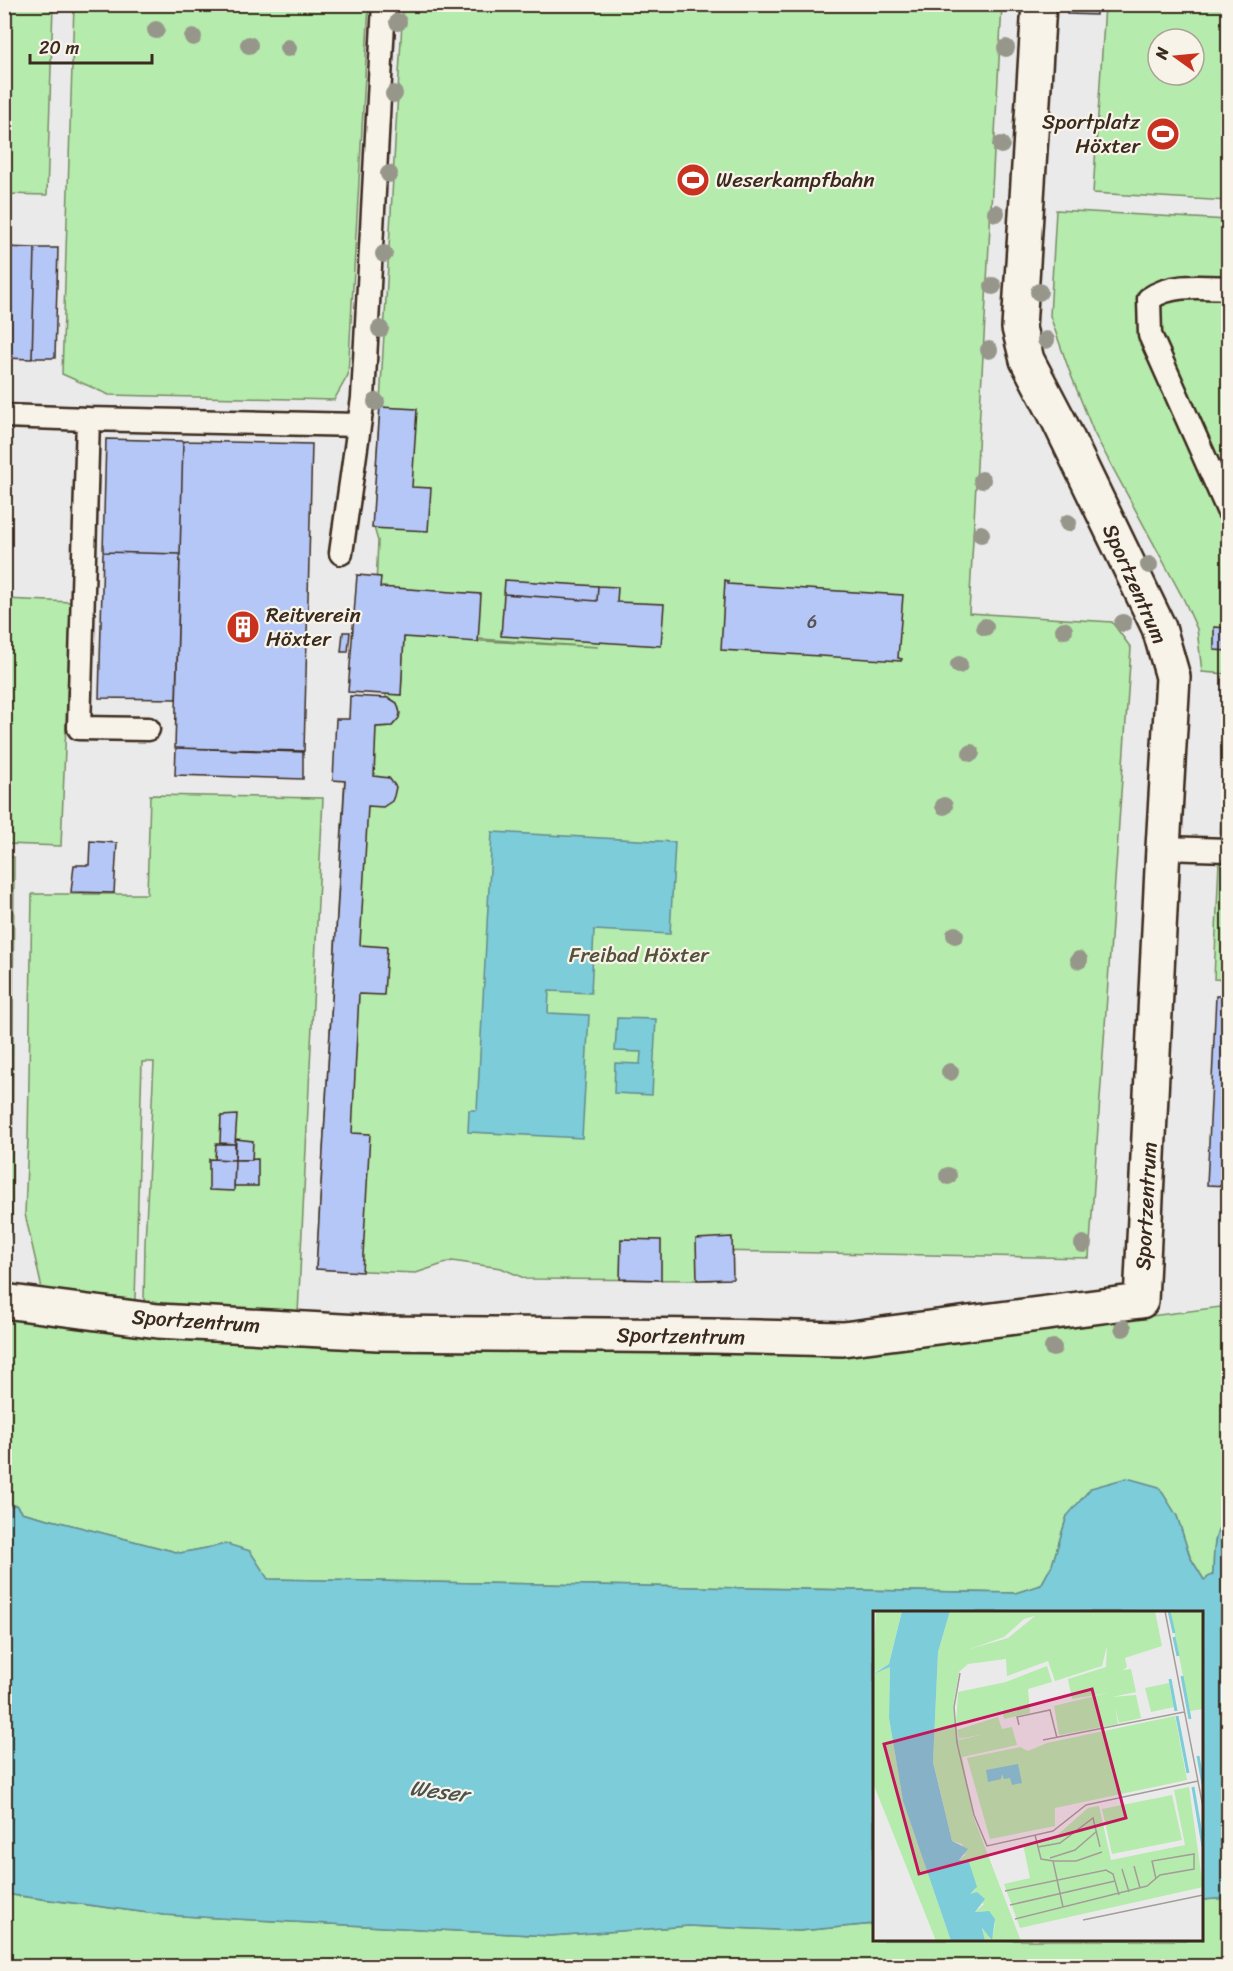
<svg xmlns="http://www.w3.org/2000/svg" width="1233" height="1971" font-family="Sriracha,sans-serif">
  <rect width="100%" height="100%" fill="#eaeaeb"/>
  <filter id="ink" filterUnits="userSpaceOnUse"><feTurbulence type="fractalNoise" baseFrequency=".0167" numOctaves="2"/><feDisplacementMap in="SourceGraphic" scale="12" xChannelSelector="R" yChannelSelector="G"/><feConvolveMatrix kernelMatrix="1 2 1 2 8 2 1 2 1" color-interpolation-filters="sRGB"/></filter>
  <g filter="url(#ink)">
    <path fill="#b5ebac" stroke="#788a65" stroke-width="1.5" fill-rule="evenodd" d="M5,4l48,1 -6,190 -42,-1z
      M74,5h295l-21,370 -14,25 -225,-5 -47,-21z
      M403,5h599l-33,608 143,9 19,26 -42,610 -378,-7 1,29 -186,-1 -25,-11 -49,-7 -36,12 -100,-4 29,-494 31,-48 16,-1c11,-10 10,-25 -6,-28v-4l15,1 3,-58 194,10 -224,-15 4,-91 -5,-17z
      M1105,5h123v196l-135,-8zM1158,39h36v36h-36z
      M1056,210l172,10v760l-14,-1 13,-305 -25,-2 -5,-43 -13,-29 -90,-167 -25,-63 -19,-54z
      M5,599l66,3 -10,244 -56,-2z
      M150,795l173,3 -25,516 -70,-4 -84,-8 1,-59 9,-181h-12l-7,238 -92,-7 -18,-79 3,-75 4,-245h115z
      M5,857h9l-2,338v23l-7,52z
      M1228,1306v210c-16,15 -14,38 -15,58l-9,6 -14,-23 -13,-41h-110l-15,49 -11,20 -25,8 -748,-14 -41,-35 -47,9 -159,-41 -5,-7 -11,2 -1,-191 294,31 80,3 469,5z
      M4,1894l160,21 386,21 139,-10 110,5 75,-7v16h328v-40l26,-2v68h-1223z"/>
    <path fill="#7dccd9" stroke="#638b8e" stroke-width="1.5" d="M492,832l183,10 -5,92 -76,-4 -3,63 -42,-2 -1,22 41,2 -7,123 -114,-6 1,-22h8z
      M617,1018l39,1 -4,76 -38,-2 1,-30 25,1 1,-12 -26,-1z
      M1127,1478l32,9 18,29 13,41 14,23 9,-6c1,-20 -1,-43 15,-58v382l-26,2v-288h-328v312l-75,7 -110,-5 -139,10 -386,-21 -159,-21v-387l11,-2 5,7 159,41 47,-9 23,7 18,28 747,14 26,-8 11,-20 15,-49 24,-28z"/>
    <path fill="#b5c7f7" stroke="#3b2a1e" stroke-width="1.5" d="M1068,4h28v11l-29,-1z
      M4,247l31,1 -3,111 -28,-1z
      M35,248h23l-3,110h-23z
      M380,407l37,2 -5,78 19,1 -3,43 -56,-3z
      M106,439l77,2 -3,113 -77,-2z
      M183,441l129,3 -8,307 -129,-3z
      M103,552l77,2 -4,145 -77,-1z
      M357,575l24,2 -1,10 101,7 -3,48 -74,-5 -3,58 -53,-3z
      M505,580l93,6 -1,15 -93,-7z
      M725,580l3,1v3l175,11 -5,63 4,1 -1,2 -180,-11z
      M598,586l20,1 -1,15 47,2 -3,42 -160,-10 3,-42 93,7z
      M1214,627l14,1v23l-14,-1z
      M343,632h7l-2,20h-7z
      M350,696l39,2 8,5 3,10 -1,5 -7,8 -16,1 -2,49 15,2 7,9 -2,9 -2,5 -9,6 -15,-1 -8,139 27,2 -3,48 -25,-1 -7,139 18,1 -8,138 -46,-3 29,-488 -12,-1 3,-61h13z
      M176,748l127,4v27l-128,-4z
      M90,841l27,2 -3,50 -43,-1 3,-27h15z
      M1216,996h12v190l-21,-1z
      M237,1115l-2,29 -15,-1 1,-27z
      M236,1139l17,2 -1,19h-17z
      M216,1144h19v16l-20,-1z
      M209,1159l26,1 -1,31 -25,-1z
      M258,1159v27h-24l1,-26z
      M732,1237l1,42 -36,1 -1,-41z
      M621,1239l40,1v40l-41,-1z"/>
    <g fill="none" stroke-linecap="round" stroke-linejoin="round">
      <g stroke="#3b2a1e" stroke-width="27">
        <path id="service" d="M1228,288c-26,-1 -57,-5 -79,11l1,36 78,175
          M4,416l84,3
          M341,553l22,-155 21,-394
          M148,729l-69,-1 9,-309 271,6
          M1163,848l65,2"/>
      </g>
      <g stroke="#3b2a1e" stroke-width="38">
        <path id="minor" d="M4,1301l154,20 220,12 334,3 131,3 298,-38 22,-453 10,-171 -14,-49 -100,-207 -32,-61 -8,-32 20,-324"/>
      </g>
      <use href="#service" stroke="#f7f3e8" stroke-width="22"/>
      <use href="#minor" stroke="#f7f3e8" stroke-width="33"/>
    </g>
    <g fill="#97968a">
      <circle cx="398" cy="22" r="9"/>
      <circle cx="156" cy="30" r="9"/>
      <circle cx="193" cy="37" r="9"/>
      <circle cx="249" cy="45" r="9"/>
      <circle cx="288" cy="48" r="9"/>
      <circle cx="1006" cy="48" r="9"/>
      <circle cx="394" cy="94" r="9"/>
      <circle cx="1001" cy="145" r="9"/>
      <circle cx="389" cy="174" r="9"/>
      <circle cx="996" cy="213" r="9"/>
      <circle cx="384" cy="254" r="9"/>
      <circle cx="993" cy="286" r="9"/>
      <circle cx="1039" cy="292" r="9"/>
      <circle cx="380" cy="329" r="9"/>
      <circle cx="1046" cy="340" r="9"/>
      <circle cx="989" cy="350" r="9"/>
      <circle cx="376" cy="402" r="9"/>
      <circle cx="982" cy="480" r="9"/>
      <circle cx="1068" cy="523" r="9"/>
      <circle cx="981" cy="534" r="9"/>
      <circle cx="1149" cy="565" r="9"/>
      <circle cx="1123" cy="623" r="9"/>
      <circle cx="985" cy="627" r="9"/>
      <circle cx="1064" cy="630" r="9"/>
      <circle cx="959" cy="665" r="9"/>
      <circle cx="971" cy="753" r="9"/>
      <circle cx="944" cy="806" r="9"/>
      <circle cx="955" cy="935" r="9"/>
      <circle cx="1079" cy="960" r="9"/>
      <circle cx="950" cy="1072" r="9"/>
      <circle cx="948" cy="1176" r="9"/>
      <circle cx="1083" cy="1244" r="9"/>
      <circle cx="1123" cy="1328" r="9"/>
      <circle cx="1053" cy="1348" r="9"/>
    </g>
  </g>
  <defs>
    <g id="stadium-disc" transform="scale(1.725)"><circle r="9.5" fill="#c8321e" stroke="#f7f3e8"/><path d="M0-5a6.5 5 0 1 0 0 10a6.5 5 0 1 0 0-10ZM-3.5-1.8h7v3.6h-7Z" fill="#fff"/></g>
    <g id="building-disc" transform="scale(1.725)"><circle r="9.5" fill="#c8321e" stroke="#f7f3e8"/><path d="M-4-6H4V6H1V3H-1V6H-4ZM-2.5-4.3h1.7v1.8h-1.7ZM.8-4.3h1.7v1.8H.8ZM-2.5-1h1.7V.8h-1.7ZM.8-1h1.7V.8H.8Z" fill="#fff"/></g>
  </defs>
  <g fill-rule="evenodd">
    <use href="#stadium-disc" x="1163" y="134"/>
    <use href="#stadium-disc" x="693" y="180"/>
    <use href="#building-disc" x="243" y="627"/>
  </g>
  <g text-anchor="middle" dominant-baseline="central" stroke-width="4.5" stroke-linejoin="round" paint-order="stroke">
    <g font-size="18" fill="#5a5154">
      <text x="812" y="622">6</text>
    </g>
    <g font-size="21" fill="#3b2a1e" stroke="#f7f3e8" text-anchor="start">
      <text x="1140" y="122" text-anchor="end">Sportplatz<tspan x="1140" dy="24">Höxter</tspan></text>
      <text x="716" y="180">Weserkampfbahn</text>
      <text x="266" y="615">Reitverein<tspan x="266" dy="24">Höxter</tspan></text>
    </g>
    <g font-size="21" fill="#3b2a1e" stroke="#f7f3e8">
      <text transform="translate(1135 584) rotate(66)">Sportzentrum</text>
      <text transform="translate(1146 1206) rotate(-87)">Sportzentrum</text>
      <text transform="translate(196 1321) rotate(4)">Sportzentrum</text>
      <text transform="translate(681 1336) rotate(1)">Sportzentrum</text>
    </g>
    <g font-size="21" fill="#53513a" stroke="#f7f3e8">
      <text x="639" y="955">Freibad Höxter</text>
    </g>
    <g font-size="22" font-style="italic" fill="#4c524d" stroke="#f7f3e8">
      <text transform="translate(439 1791) rotate(7)">Weser</text>
    </g>
  </g>
  <g transform="translate(873 1611)">
    <rect width="330" height="330" fill="#eaeaeb"/>
    <path d="M3,0h26l-13,53 -16,9zM77,0h205l7,35 -37,12 2,9 -4,3 8,-1 5,23 -24,5 24,-2 5,23 -22,5 -4,-16 3,17 -59,11 -5,-29 53,-13 -35,6 -4,-20 38,-12 1,-21 -5,20 -47,15 -7,-20 -41,15 -1,-17 -38,5 -9,8 -6,35 20,109 48,125h-36l-4,-12 12,6 2,-12 -9,-12 -11,1 9,-8 -14,-10 6,-5 -7,-27 -10,-2 6,-5 -3,-11 -10,-3 -19,-80 5,-109zM162,5l-27,22 -38,11 34,-12 20,-18zM297,0h33v98l-13,2zM17,55l-1,52 14,83 48,140h-15l-63,-158v-109zM174,55l5,16 -24,7 2,24 -26,6 -3,-13 1,8 -46,11 2,-33 48,-10zM296,72l5,24 -23,5 -6,-24zM302,105l12,64 -132,28v18l-65,13 -23,-81 53,-11 8,4 19,-8zM125,106l4,12 10,-2 5,18 -55,12 -3,-17 25,-6 -26,5 -1,-9zM316,176l14,100 -183,41 -16,-44 26,-6 -7,-34 32,-7 33,-29 11,-2 12,54 74,-15 -11,-55zM299,184l10,45 -70,14 -10,-45z" fill="#b5ebac" fill-rule="evenodd"/>
    <path d="M29,0h48l-12,41 -5,110 19,79 16,8 -9,11 10,2 8,25 -7,7 7,-2 8,7 -10,13 14,-1 6,8 -3,21 -10,-12 3,13h-34l-48,-140 -14,-83 1,-51 -17,7 16,-10zM145,153l4,19 -10,2 -2,-7 -6,1 -2,-5 -1,5 -13,3 -2,-12z" fill="#7dccd9"/>
    <path fill="none" stroke="#7dccd9" stroke-width="3" d="M296,0l5,22M301,26l4,19M309,65l8,43M297,68l6,32M304,105l11,57M325,145l5,28M320,176l10,59"/>
    <path fill="none" stroke="#a49d99" stroke-width="1.5" d="M292,0l38,196M87,62l-6,34 3,36 17,72 13,31 66,-15 33,-26 112,-24M146,114l-2,-8 33,-7 7,28M170,129l141,-28M162,224l6,24 12,2 10,46M165,236l22,-4 33,-25 7,29M177,247l25,-8 22,-19M180,250h23l26,-9M261,255l6,22M249,258l7,23M132,280l101,-21 7,4 6,21M137,294l105,-24M142,308l132,-33 13,-11 34,-6v-15l-42,7 4,18M210,309l120,-25"/>
    <path fill="#c2185b" fill-opacity="0.15" stroke="#c2185b" stroke-width="3" d="M219,78l34,129 -207,56 -35,-130z"/>
    <rect width="330" height="330" fill="none" stroke="#3b2a1e" stroke-width="3"/>
  </g>
  <rect width="1233" height="1971" fill="none" stroke="#f7f3e8" stroke-width="24"/>
  <rect x="12" y="12" width="1209" height="1947" fill="none" stroke="#3b2a1e" stroke-width="2" filter="url(#ink)"/>
  <g transform="translate(1176 57) rotate(285)"><circle r="28" fill="#f7f3e8" stroke="#aca397" stroke-width="1.5"/>
  <path d="M0-4.5L10 22L0 15L-10 22Z" fill="#c8321e"/>
  <text y="-9" font-size="16" font-weight="bold" text-anchor="middle" fill="#3b2a1e">N</text>
  </g>
  <path d="M30 54v9h122v-9" fill="none" stroke="#3b2a1e" stroke-width="3"/>
  <text x="39" y="54" font-size="18" fill="#3b2a1e" stroke="#f7f3e8" stroke-width="4.5" paint-order="stroke">20 m</text>
</svg>
